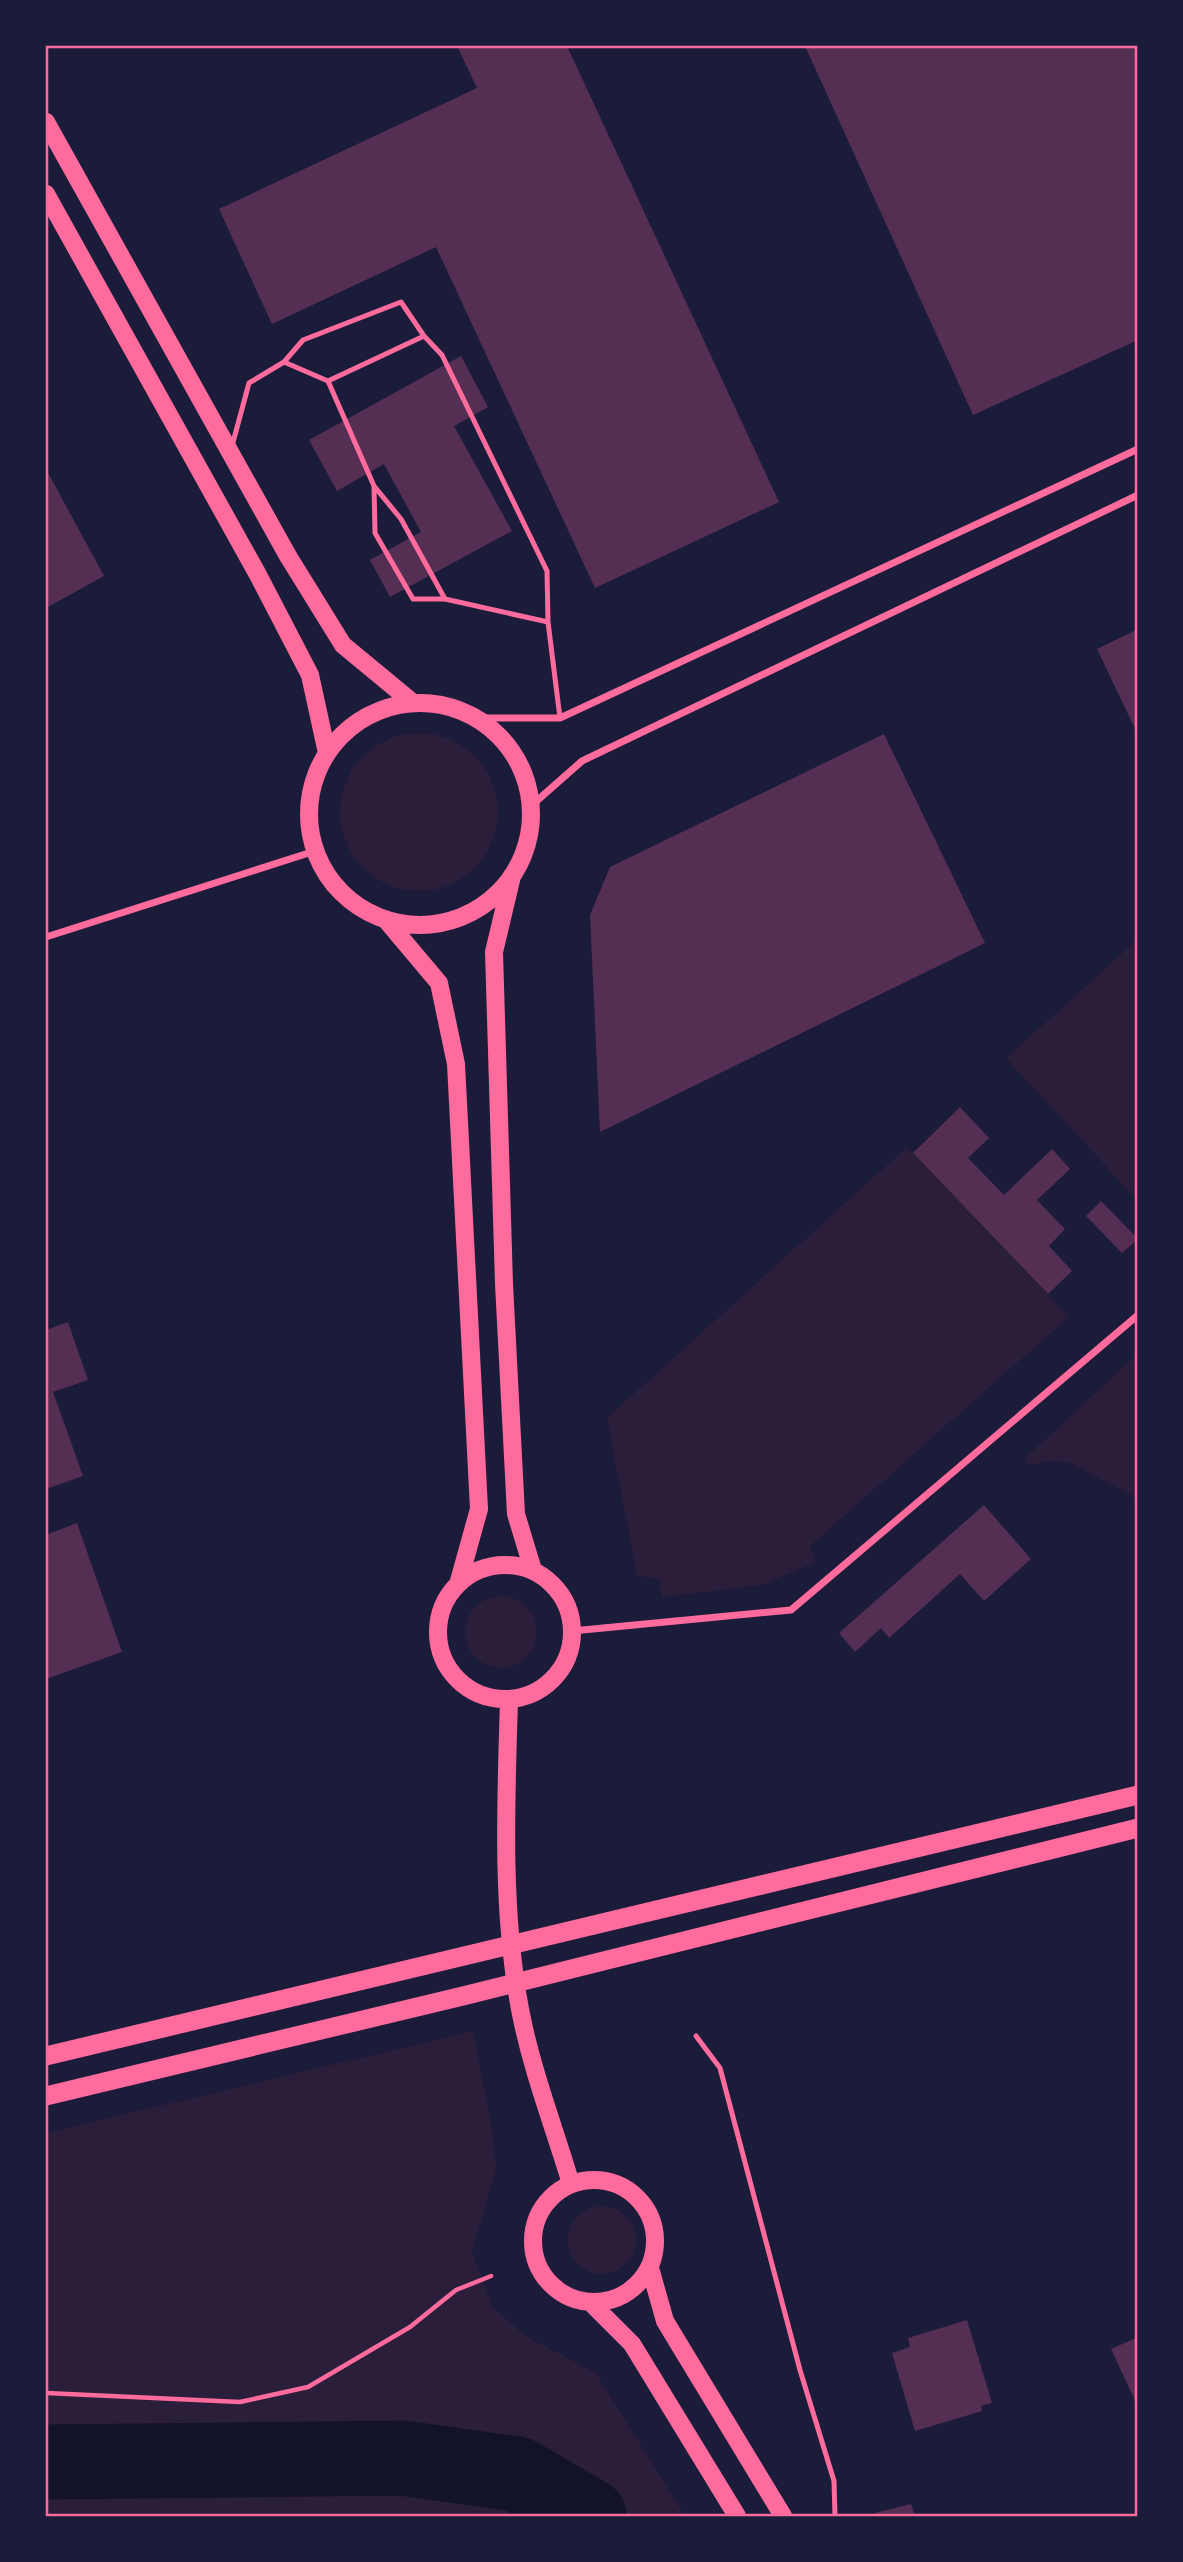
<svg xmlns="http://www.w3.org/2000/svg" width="1183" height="2562" font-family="Ubuntu,sans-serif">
  <rect width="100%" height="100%" fill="#1b1b3a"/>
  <path fill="#2a1e3b" d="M340 812a79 79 0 1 1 158 0a79 79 0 1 1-158 0Z
    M1137,940v260l-131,-142z
    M907,1147l162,170 -259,229 6,16 -53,23 -101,12 -3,-18 -22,-3 -30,-158z
    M1137,1354v144l-69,-36 -23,-1 -15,4 -6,-6z
    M465 1632a36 36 0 1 1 72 0a36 36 0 1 1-72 0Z
    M473,2031l20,102 3,37 -24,82 21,55 31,28 72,38 89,143h-639v-383z
    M568 2240a34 34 0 1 1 68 0a34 34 0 1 1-68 0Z"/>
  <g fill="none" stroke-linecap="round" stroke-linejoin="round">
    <path stroke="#12122b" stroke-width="75" d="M46,2462l356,-4 115,16 72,42"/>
  </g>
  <path fill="#542f53" d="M457,46h110l212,456 -184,86 -159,-341 -164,77 -53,-115 258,-121z
    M805,46h333v294l-165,75z
    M461,356l27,51 -34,19 58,105 -122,66 -20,-37 51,-28 -37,-68 -47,27 -28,-51z
    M46,469l58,107 -58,32z
    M1138,629v106l-41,-86z
    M884,734l101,209 -385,189 -10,-217 20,-48z
    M960,1107l29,31 -21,20 36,37 48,-46 18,20 -33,31 28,29 -16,17 23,25 -24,23 -135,-141z
    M1101,1201l37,38 -16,14 -36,-37z
    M68,1322l20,58 -35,12 30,84 -37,13v-159z
    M984,1505l47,54 -47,42 -24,-27 -71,64 -8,-10 -26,24 -16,-19z
    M77,1523l45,129 -76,27v-144z
    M967,2320l25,83 -11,3 1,5 -67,20 -23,-78 18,-6 -2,-9z
    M1138,2337v70l-27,-58z
    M911,2504l4,12h-39l-1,-3z"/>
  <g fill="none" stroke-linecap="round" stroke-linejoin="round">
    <path stroke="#ff6b9d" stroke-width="4.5" d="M46,2393l194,9 68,-15 102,-60 46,-37 35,-14"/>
    <path stroke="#ff6b9d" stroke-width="5" d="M284,362l19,-22 98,-38 23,34 18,19 105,216 1,51
      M328,381l96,-45
      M232,446l17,-63 35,-21 44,19 46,105 27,33 44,80 103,23 12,96
      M374,486l1,47 38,66h32
      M696,2036l24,32 80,302 34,111 1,35"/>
    <path stroke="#ff6b9d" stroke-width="7" d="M478,718h82l578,-269
      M532,805l50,-44 556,-266
      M46,937l269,-86
      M572,1631l219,-21 347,-295"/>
    <path stroke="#ff6b9d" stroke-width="18" d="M46,122l242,434 55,89 69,57
      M46,194l211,379 53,102 17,78
      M309 814a111 111 0 1 1 222 0a111 111 0 1 1-222 0Z
      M512,876l-18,76 10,332 12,230 17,56
      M386,920l53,63 17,81 23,445 -20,72
      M438 1632a67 67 0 1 1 134 0a67 67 0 1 1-134 0Z
      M509,1700c-3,102 -8,208 11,309 11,59 34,118 51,175
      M533 2241a61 61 0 1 1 122 0a61 61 0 1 1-122 0Z
      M650,2268l15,53 118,195
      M590,2302l42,42 105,172"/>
    <path stroke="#ff6b9d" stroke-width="19" d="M46,2056l1092,-261
      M46,2096l421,-101 671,-167"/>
  </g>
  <rect width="1183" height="2562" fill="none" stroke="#1b1b3a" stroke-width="94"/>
  <rect x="47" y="47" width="1089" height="2468" fill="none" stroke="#ff6b9d" stroke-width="2.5"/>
</svg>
